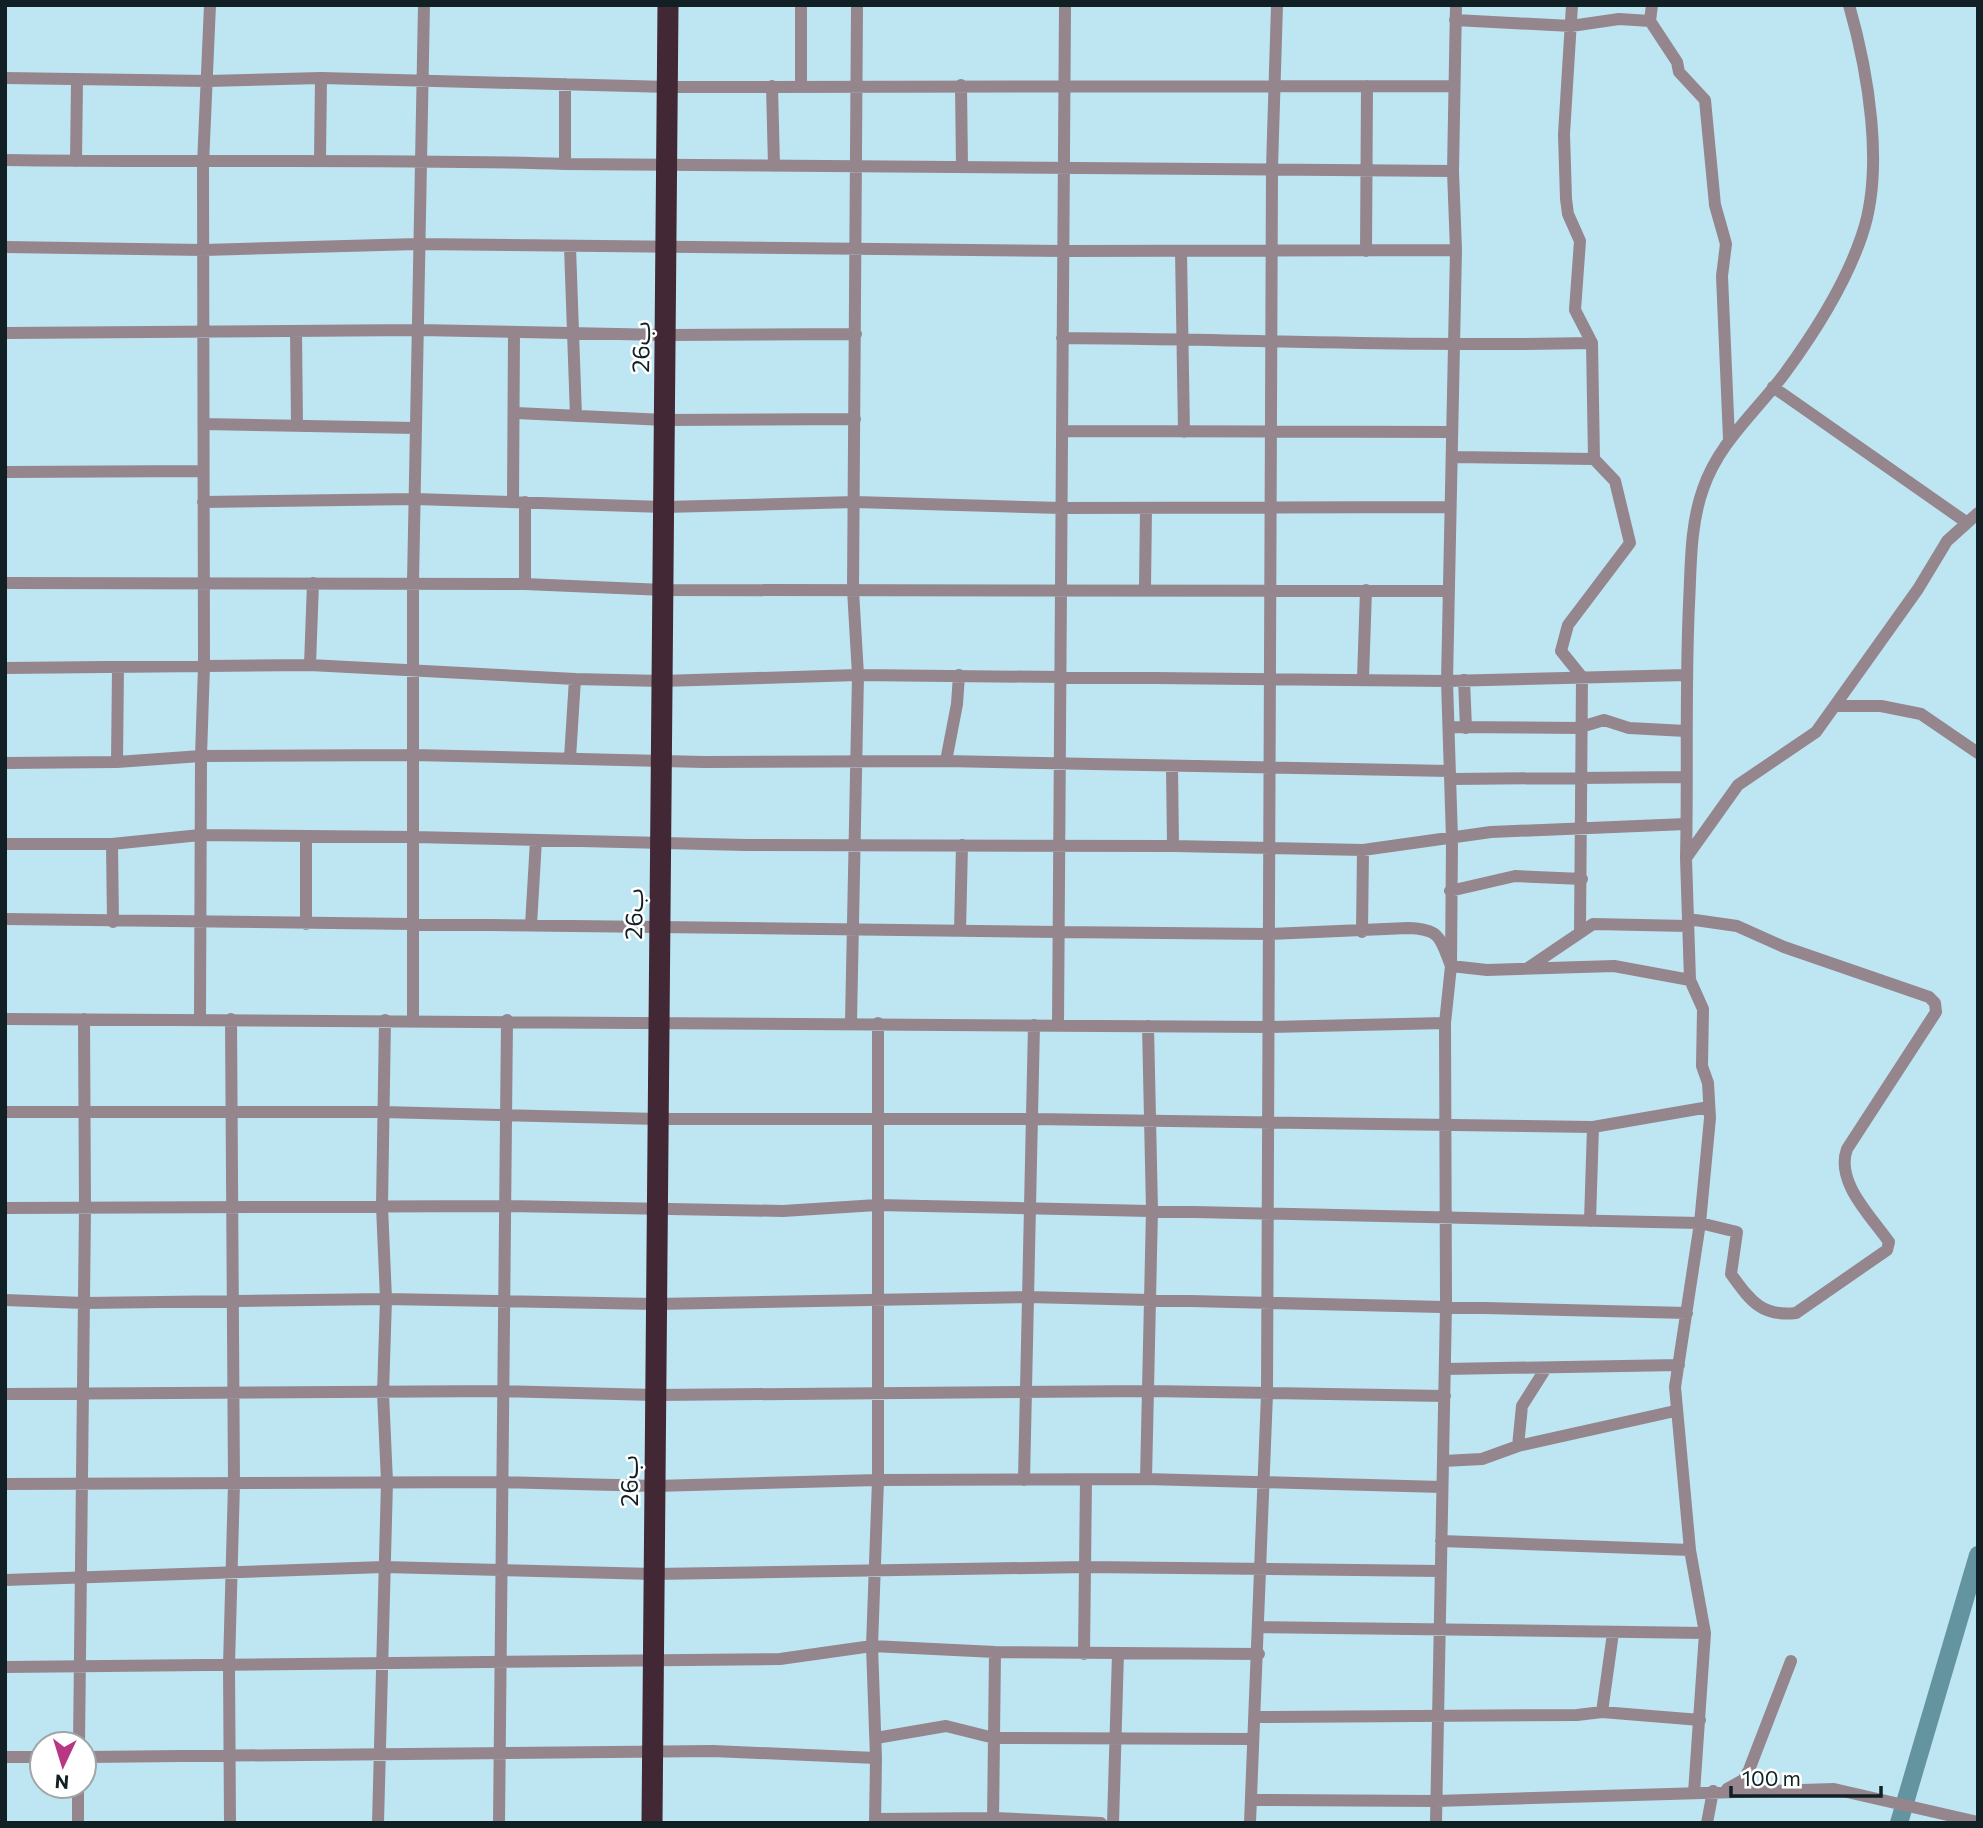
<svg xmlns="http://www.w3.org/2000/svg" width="1983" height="1828" font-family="Commissioner,'Noto Sans Arabic',sans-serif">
  <rect width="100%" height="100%" fill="#bee6f2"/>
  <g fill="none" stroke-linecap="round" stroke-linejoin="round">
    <path stroke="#6594a1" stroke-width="18" d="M1899,1823l79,-268"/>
    <path stroke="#95868d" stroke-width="12" d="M801,5v80
      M1572,5l-8,129 2,65 2,15 12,27 -5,69 17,33 2,116 21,22 15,62 -62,82 -7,26 21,26 -2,254
      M1652,5l-2,16 27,41 2,10 26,28 10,105 11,39 -4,32 7,163
      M1455,20l116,6 48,-7 31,2
      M5,78l203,3 113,-3 348,9 785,-1
      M565,84v80
      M961,85l1,82
      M772,86l2,80
      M320,159l1,-81
      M5,160c187,3 373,-2 560,4l888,7
      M76,161l1,-80
      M5,247l199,3 214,-6 646,7 392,-1
      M570,247l6,169
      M1181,251l3,181
      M1366,251l1,-165
      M296,331l1,95
      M5,333l413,-3 248,5 190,-1
      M1062,338c177,1 353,9 530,5
      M1773,387l193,135
      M516,413l149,7 190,-1
      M204,424l212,4
      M1062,431l390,1
      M1452,457l142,2
      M5,472l198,-1
      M513,501l1,-169
      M203,502l212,-3 249,8 191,-5 206,6 389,-1
      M525,502v82
      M5,583l520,1 139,6 785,1
      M1145,588l1,-80
      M310,665l3,-82
      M5,668l305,-3 265,14 87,2 196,-6 589,6 240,-6
      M1363,679l3,-89
      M1464,680l2,48
      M1835,706h46l40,8 57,39
      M1449,727l132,1
      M1581,727l23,-7 25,8 57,3
      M570,758l5,-79
      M946,761l11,-57 2,-29
      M117,762l1,-94
      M5,763l112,-1 84,-6 213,-1 290,7 242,-1 504,10
      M1172,766l1,80
      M1451,779l235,-2
      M306,836v88
      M5,844h107l88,-9 214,2 332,8 427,1 190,4 128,-18 195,-8
      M112,844l1,78
      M1686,858c2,-84 -1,-169 3,-254 2,-38 1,-79 14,-115 16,-47 53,-77 82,-116 30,-41 61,-90 77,-138 23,-66 6,-164 -13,-230
      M1450,891l65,-15 67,3
      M5,919l1054,13 210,2 139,-6c33,1 32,10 43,38l36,4 127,-4 76,14
      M531,925l5,-85
      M960,931l2,-86
      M1362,932l1,-82
      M1528,968l65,-44 95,2
      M5,1019l1264,8 176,-4
      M200,1019l1,-263 3,-90 -1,-502 7,-159
      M413,1020v-437l11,-578
      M851,1022l7,-347 -5,-85 4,-585
      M1058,1025l7,-1020
      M5,1112h377l276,7h375l560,8 116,-20
      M5,1208l501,-2 277,5 94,-6 823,18 37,9 -6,42c19,26 30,43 65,39l91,-63 2,-8c-18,-26 -54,-60 -42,-93l89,-137 -1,-9 -6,-6 -145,-50 -47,-21 -49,-7
      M1590,1221l3,-94
      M5,1300l79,3 302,-4 270,5 372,-7 659,16
      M1445,1369l234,-4
      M5,1394l498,-3 152,4 494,-4 296,5
      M1518,1446l4,-40 24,-38
      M1443,1461l39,-2 36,-13 157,-35
      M1146,1479l6,-269 -4,-184
      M1024,1480l10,-455
      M5,1484l497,-2 153,4 223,-6 268,-1 296,8
      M1441,1541l249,9
      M5,1580l379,-13 270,7 432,-7 354,4
      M1260,1627l445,6
      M1084,1654l2,-174
      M5,1667l775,-8 92,-13 123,6 264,2
      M1602,1712l11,-79
      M1255,1717l322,-2 25,-3 98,8
      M876,1738l70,-12 48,12 259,1
      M79,1744l6,-535 -1,-190
      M5,1757h37
      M84,1757l629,-6 163,7
      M1727,1789l16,-9 6,-10 42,-109
      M1694,1793l11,-160 -15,-83 -15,-163 25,-164 10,-105 -2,-35 -6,-17 1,-57 -13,-29 -4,-122 52,-73 78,-53 102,-143 29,-48 31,-28
      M1251,1800l185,1 398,-12 144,33
      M875,1819l119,-1 107,5
      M78,1823v-37
      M230,1823l-1,-158 5,-181 -3,-465
      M378,1823l9,-341 -4,-89 3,-94 -4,-93 3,-186
      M499,1823l8,-803
      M875,1823l1,-65 -4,-112 6,-166v-457
      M993,1823l2,-171
      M1113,1823l5,-170
      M1250,1823l17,-429 5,-1226 5,-163
      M1436,1823l10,-518 -1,-282 6,-57 1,-127 -5,-158 9,-431 -3,-79 3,-166
      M1707,1823l6,-32"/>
    <path stroke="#422734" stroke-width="21" d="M652,1823l16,-1818"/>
  </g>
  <g text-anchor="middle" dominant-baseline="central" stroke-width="5" stroke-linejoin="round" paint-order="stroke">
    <g font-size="24" fill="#112024" stroke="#fff">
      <text transform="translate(640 347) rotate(-89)">26ب</text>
      <text transform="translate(633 914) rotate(-89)">26ب</text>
      <text transform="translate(628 1481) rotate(-90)">26ب</text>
    </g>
  </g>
  <rect width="1983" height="1828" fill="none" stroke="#112024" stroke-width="14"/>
  <g transform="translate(63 1765) rotate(184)"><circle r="33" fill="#ffffff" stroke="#a0a6a7" stroke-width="2"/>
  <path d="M0-5L12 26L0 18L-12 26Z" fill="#b83782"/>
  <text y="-10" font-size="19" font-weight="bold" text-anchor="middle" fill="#112024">N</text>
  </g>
  <path d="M1731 1786v10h150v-10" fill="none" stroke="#112024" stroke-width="3.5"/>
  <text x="1742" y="1786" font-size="21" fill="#112024" stroke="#ffffff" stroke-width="5" paint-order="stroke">100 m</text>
</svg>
